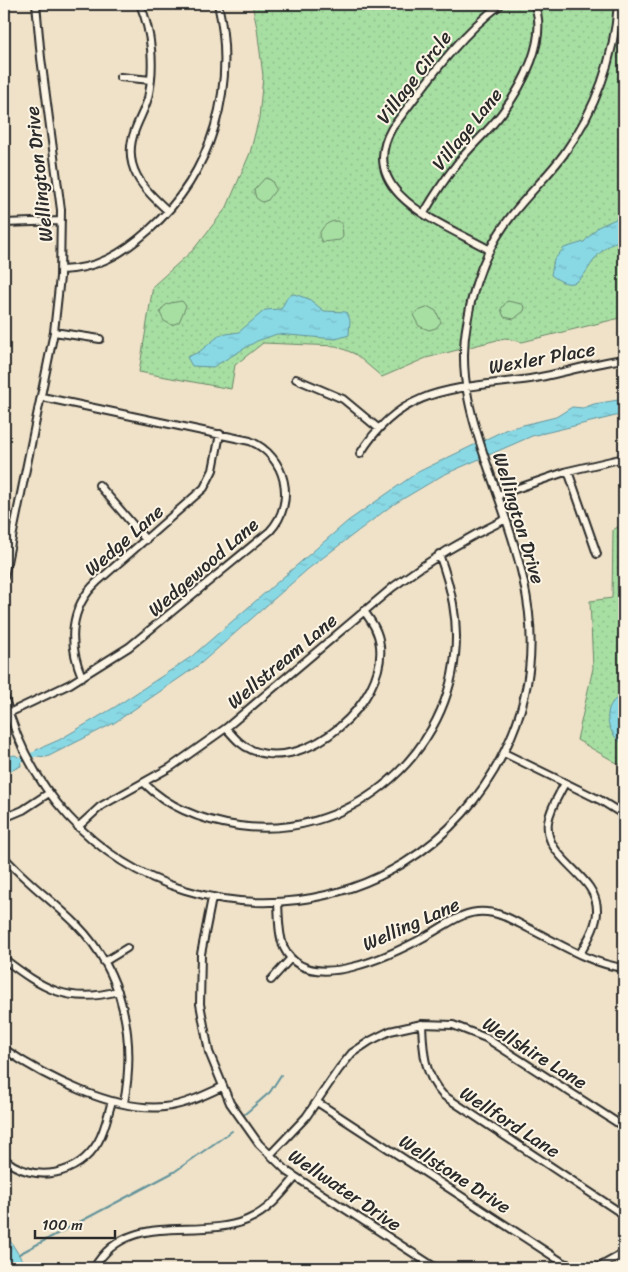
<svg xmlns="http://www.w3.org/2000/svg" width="628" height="1272" font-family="Sriracha,sans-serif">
  <defs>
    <pattern id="grass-dots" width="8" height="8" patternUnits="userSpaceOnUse" patternTransform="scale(1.25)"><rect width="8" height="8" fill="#a7dfa3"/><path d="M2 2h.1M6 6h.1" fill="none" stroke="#90c08c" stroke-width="1.8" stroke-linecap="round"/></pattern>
    <pattern id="water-ripples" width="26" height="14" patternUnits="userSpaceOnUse" patternTransform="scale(1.25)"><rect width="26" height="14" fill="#89d9e5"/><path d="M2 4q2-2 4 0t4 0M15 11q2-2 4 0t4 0" fill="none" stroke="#76bac5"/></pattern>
  </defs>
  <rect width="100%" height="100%" fill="#efe2c8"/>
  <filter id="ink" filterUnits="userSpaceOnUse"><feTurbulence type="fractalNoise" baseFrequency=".02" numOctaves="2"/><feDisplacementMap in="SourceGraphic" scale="10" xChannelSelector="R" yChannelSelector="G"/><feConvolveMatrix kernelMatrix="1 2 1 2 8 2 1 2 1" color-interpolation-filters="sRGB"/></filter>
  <g filter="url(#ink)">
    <path fill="url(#grass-dots)" stroke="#698567" d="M252,4h372v313l-102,25 -17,-4 -79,20 -44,19 -27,-23 -19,-8 -73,-3 -28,22 -4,24 -92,-17 14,-86 40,-36 34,-43 23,-54 9,-35 4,-42 -6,-48z
      M624,523v244l-47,-27 16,-72 -3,-67 22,-3 1,-68z"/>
    <path fill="#a7dfa3" stroke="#698567" d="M265,178l6,2 5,9 -8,11 -6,2 -6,-4 -2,-8z
      M337,221l5,3 1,13 -3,3 -18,2 -3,-6c2,-9 9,-15 18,-15z
      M182,301l4,5 -7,16 -7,3 -8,-4 -4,-8c4,-11 12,-10 22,-12z
      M507,301l15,3 3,3 -1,4 -10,8 -10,-2 -3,-8z
      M429,307l7,4 5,11 -5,6 -7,2 -10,-4 -6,-11 5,-4z"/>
    <path fill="url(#water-ripples)" stroke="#63939b" d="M620,217h4v22c-10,3 -19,8 -26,16 -15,18 -19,41 -47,20l3,-15 10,-12 20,-6 14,-15z
      M294,294l15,5 15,12 22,1 4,8 -1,15 -13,4 -59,-5 -20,7 -44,26 -21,-1 -5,-9 12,-5 21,-17 19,-3 26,-22 16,-1 7,-13z
      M624,399v15l-92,22 -89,39 -52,31 -83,63 -108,95 -86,59 -67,34 -10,-1 -1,-6 23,-10 56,-33 76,-50 157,-136 70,-49 89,-43 49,-12 16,-10 11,1 11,-4z
      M624,695v49c-19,-10 -24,-42 0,-49z
      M15,755l5,3 1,8 -17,8v-17z
      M4,1231l23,37h-20l-3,-4z"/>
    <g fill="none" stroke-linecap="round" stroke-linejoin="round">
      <path stroke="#63939b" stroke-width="2" d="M245,1114l25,-22 11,-17
        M19,1254l155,-82 58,-41"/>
      <path stroke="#89d9e5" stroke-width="5.5" d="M4,765l40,-14"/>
      <g stroke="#2b2b2b" stroke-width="10">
        <path id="street" d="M140,4c12,29 15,63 8,94 -3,11 -9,21 -13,32 -14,37 8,58 33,81
          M120,77l31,3
          M424,213c10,-17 20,-33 32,-48 14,-19 32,-33 46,-52 20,-26 47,-75 32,-109
          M4,223l57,-2
          M490,250c-44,-25 -136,-56 -98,-122 34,-44 64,-90 109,-124
          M61,270c36,-1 61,-16 88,-40 64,-57 88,-143 69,-226
          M54,332l46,7
          M296,379l47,20 35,29
          M360,454c42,-70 100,-65 170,-75 32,-5 62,-16 94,-20
          M568,471l29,83
          M99,485l47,55
          M498,495l70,-24 56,-13
          M4,577l50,-245 6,-55 1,-67 -20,-152 -5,-54
          M82,677c-14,-33 -13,-69 15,-95l107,-94 9,-18 7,-36
          M4,695c23,92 89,167 181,195 74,23 153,13 219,-27 44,-27 79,-67 101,-113 49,-99 19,-181 -15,-277 -17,-49 -33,-98 -23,-150 6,-39 20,-77 45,-108 16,-21 36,-39 52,-61 32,-45 50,-96 54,-150
          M9,713l61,-29 59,-37 141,-116c27,-29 16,-75 -20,-90l-208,-44
          M226,728c8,9 15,18 26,22 55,23 134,-48 128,-104 -1,-14 -8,-24 -16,-35
          M504,753l96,47 24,15
          M144,783c25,25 60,38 95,43 105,15 206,-65 216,-171 4,-35 -4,-68 -16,-101
          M565,783c-6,12 -15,25 -17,39 -5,38 50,52 49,89 0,15 -10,30 -17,43
          M4,818l19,-8 26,-17
          M78,827l23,-21 70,-39 55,-39 167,-141c36,-27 73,-49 113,-68
          M4,857c22,25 49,44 73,68 47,48 59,114 47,178
          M212,898l-11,56 -1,50 9,48 21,51 29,41 29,28 148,96
          M278,903c1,14 0,31 6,45 24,49 110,6 144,-13 19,-10 36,-26 59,-23 14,1 27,9 39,15 31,15 64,37 98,41
          M4,959c38,29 64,46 114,32
          M104,962l23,-14
          M271,980l20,-22
          M422,1024c1,27 2,51 21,71l181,120
          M4,1049c41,28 110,63 160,58 20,-2 39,-11 58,-20
          M4,1061l5,-8
          M317,1102l245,160 15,6
          M270,1155l36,-38 33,-48 13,-16 18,-12 20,-10 32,-7 31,1 33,13 138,89
          M4,1159c31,25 74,17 94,-17 7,-12 10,-28 14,-41
          M94,1268c34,-59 101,-27 153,-48 21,-9 34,-25 48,-42
          M597,1268l27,-15"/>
      </g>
      <use href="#street" stroke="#fcf5e5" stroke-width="6"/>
    </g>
  </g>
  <g text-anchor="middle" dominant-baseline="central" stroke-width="4" stroke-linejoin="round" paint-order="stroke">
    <g font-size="19" fill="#2b2b2b" stroke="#fcf5e5">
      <text transform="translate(414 77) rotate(-53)">Village Circle</text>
      <text transform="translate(467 129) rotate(-51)">Village Lane</text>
      <text transform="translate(39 174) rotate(-96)">Wellington Drive</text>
      <text transform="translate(542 358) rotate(-10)">Wexler Place</text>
      <text transform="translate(519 518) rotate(73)">Wellington Drive</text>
      <text transform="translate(124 540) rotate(-41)">Wedge Lane</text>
      <text transform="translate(203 567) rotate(-41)">Wedgewood Lane</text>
      <text transform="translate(282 661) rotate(-40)">Wellstream Lane</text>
      <text transform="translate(411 924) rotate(-24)">Welling Lane</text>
      <text transform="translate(535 1053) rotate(32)">Wellshire Lane</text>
      <text transform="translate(510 1122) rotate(33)">Wellford Lane</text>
      <text transform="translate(455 1174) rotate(33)">Wellstone Drive</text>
      <text transform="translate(345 1190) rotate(34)">Wellwater Drive</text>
    </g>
  </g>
  <rect width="628" height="1272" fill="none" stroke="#fcf5e5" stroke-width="20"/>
  <rect x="10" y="10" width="608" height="1252" fill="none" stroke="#2b2b2b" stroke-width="2" filter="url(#ink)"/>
  <path d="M35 1230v8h80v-8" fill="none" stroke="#2b2b2b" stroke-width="2.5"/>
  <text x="42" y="1230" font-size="15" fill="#2b2b2b" stroke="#fcf5e5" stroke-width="4" paint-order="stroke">100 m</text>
</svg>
